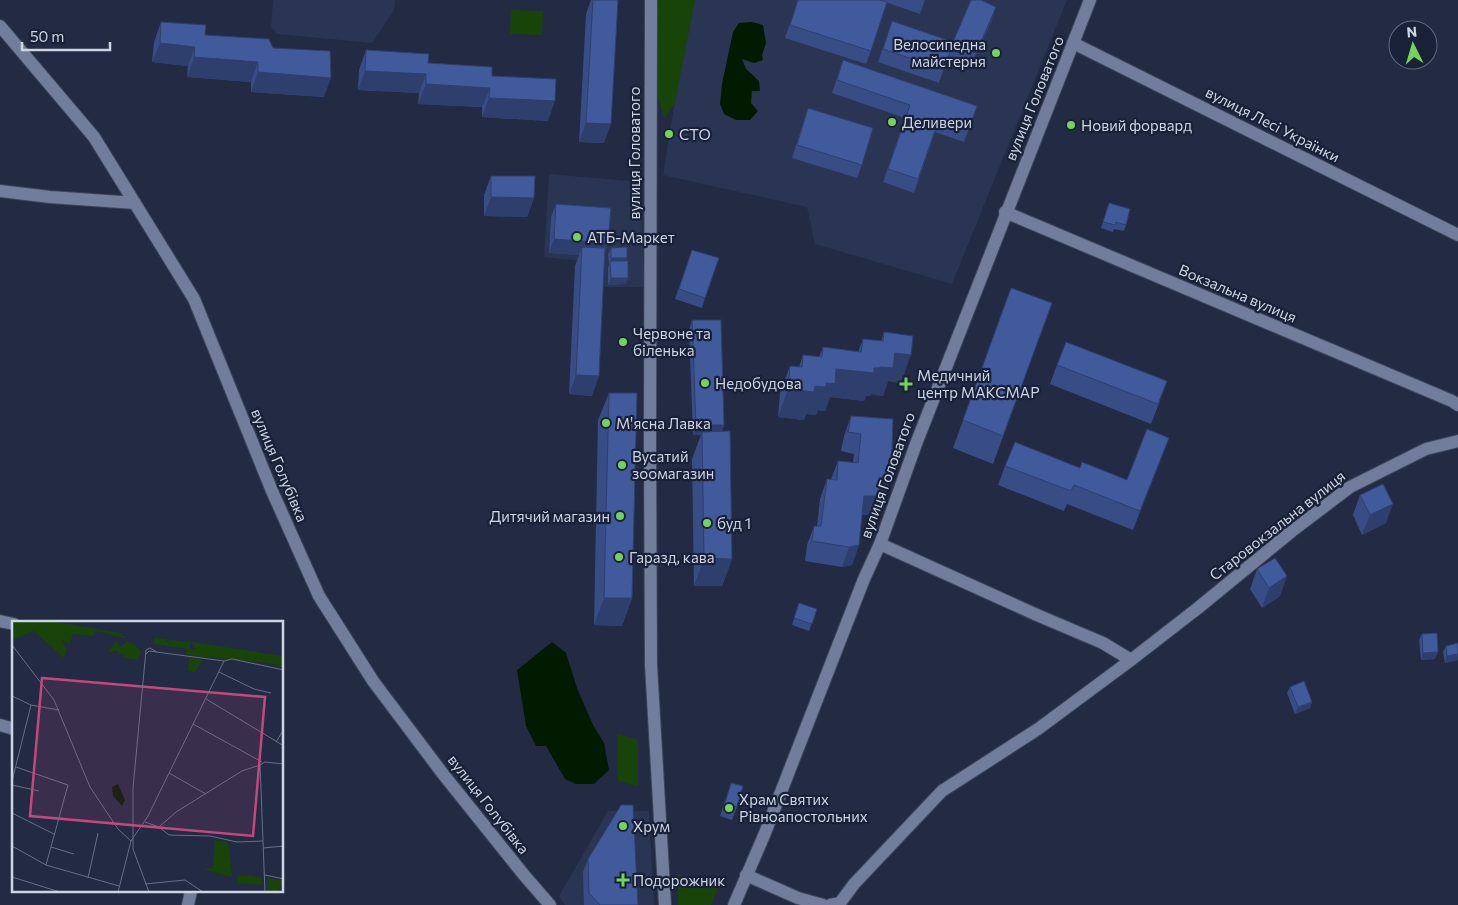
<svg xmlns="http://www.w3.org/2000/svg" width="1458" height="905" font-family="Commissioner,sans-serif">
  <rect width="100%" height="100%" fill="#222b43"/>
  <path fill="#293552" d="M273,0h122l-1,10 -22,33 -95,-9 -6,-7z
    M695,0h372l-115,284 -137,-40 -8,-37 -144,-32 23,-142z
    M549,174l91,8 4,105h-39l-3,-24 -58,-6z
    M608,811h41l5,94h-89l-6,-9z"/>
  <path fill="#194409" d="M657,0h38l-20,103 -11,15 -6,-21z
    M511,10l32,1 -1,24 -32,-1z
    M617,734l21,6v46l-20,-5z
    M678,875l40,12 -7,18h-33z"/>
  <path fill="#021b00" d="M752,22l11,3 3,18 -4,12 1,5 -9,3 -12,-4 4,10 13,12 1,10h-8l-1,12 7,8 -8,9h-14l-12,-6 -4,-10 2,-20 11,-52 6,-9z
    M552,642l14,11 11,35 16,37 11,18 5,27 -15,14h-18l-11,-5 -19,-33h-10l-10,-20 -9,-56z"/>
  <g fill="none" stroke-linecap="round" stroke-linejoin="round">
    <g stroke="#3d455a" stroke-width="14">
      <path id="street" d="M0,26l94,111 100,162 78,192 47,105 54,85 70,93 81,101 26,30
        M1073,43l385,192
        M0,191l50,6 85,6
        M1005,212l447,189 6,4
        M880,544l157,71 66,28 28,17
        M0,621l14,3
        M0,725l14,4
        M746,875l52,23 25,7
        M188,905l3,-14
        M830,905l10,-2 14,-19 88,-93 96,-62 93,-69 67,-52 94,-77 58,-44 76,-38 32,-8"/>
    </g>
    <g stroke="#3d455a" stroke-width="14">
      <path id="secondary" d="M651,0l-1,446 1,219 14,240
        M734,905l31,-72 99,-254 16,-35 36,-100 174,-444"/>
    </g>
    <use href="#street" stroke="#717d9a" stroke-width="12"/>
    <use href="#secondary" stroke="#717d9a" stroke-width="12"/>
  </g>
  <path fill="#384d86" d="M591,0h27l-14,143 -25,-1 7,-128z
    M798,0h82l-9,51 -5,13 -81,-26z
    M880,0h45l-5,14z
    M992,20l-21,46 -23,-10 -9,27 -61,-21 14,-41 61,21z
    M161,22l44,13 68,13 51,49 -73,-5v-10l-64,-5 1,-11 -36,-4 2,-20z
    M366,50l126,26 56,45 -66,-4v-10l-64,-3 1,-11 -61,-3 1,-20z
    M843,60l134,46 -13,36 -29,-10 -21,61 -31,-11 22,-64 -73,-25z
    M808,108l54,57 -5,13 -65,-20z
    M491,176l43,22 -7,19 -43,-1v-21z
    M1109,203l17,22 -2,6 -10,-2 -1,3 -12,-4z
    M556,204l49,50 -13,142 -23,-2 6,-128 4,-11 -30,-2 2,-36z
    M611,248l16,10 -1,3v23l-18,1v-17l1,-3 -1,-10z
    M692,250l13,48 -3,10 -27,-9z
    M1011,288l41,15 -59,161 -40,-16z
    M692,320l32,105 -2,6 10,128 -10,27h-28l-2,-127 9,-24h-8l-4,-105z
    M884,332l17,51 -13,-2 -5,15 -12,-2 -1,2h-4l-2,5 -34,-4 -5,14 -7,-1 -2,5 -10,-1 -2,6 -26,-3 2,-24 10,-27 9,1 4,-12 16,2 4,-10 35,5 5,-13 18,2z
    M1057,365l103,36 -9,23 -101,-40z
    M609,393l23,205 -10,28 -28,-1 4,-205z
    M851,416l42,3 -10,79h-5l-6,17h-10l-3,30 -7,20 -10,2 -37,-6 2,-16 7,-19h3l3,-27 7,-20h4l7,-18 15,1 1,-8 -13,-3 3,-15z
    M1169,438l-36,92 -66,-26 -3,7 -66,-26 7,-19 122,14z
    M1360,495l26,28 -24,12 -9,-20z
    M1257,569l23,27 -18,12 -12,-19z
    M799,603l18,6 -8,22 -17,-6z
    M1422,634l13,25 -14,1 -2,-20z
    M1458,643v17l-13,3 -2,-11 3,-6z
    M1290,687l20,21 -15,6 -8,-21z
    M731,783l6,24 -5,13 -12,-4z
    M588,859l50,46h-54l-1,-33z"/>
  <path fill="#2e3f6d" d="M996,7l-4,13 -21,46 5,-13z
    M160,43l35,4 -7,19 -36,-4z
    M194,57l64,5 -7,20 -64,-5z
    M365,71l61,3 -7,19 -61,-3z
    M258,72l73,6 -7,19 -73,-5z
    M426,84l64,4 -8,19 -64,-3z
    M489,98l66,3 -7,20 -66,-4z
    M586,123l25,1 -7,19 -25,-1z
    M491,197l43,1 -7,19 -43,-1z
    M554,239l54,4 -4,14 -22,-10 -3,8 -30,-2z
    M611,258h16l-3,7 -14,-4 -1,4z
    M611,278h17l-2,6 -18,1z
    M895,353l16,2 -10,28 -13,-2 -5,15 -12,-2 -1,2h-4l-2,5 -34,-4 -5,14 -7,-1 -2,5 -10,-1 -2,6 -26,-3 10,-28 27,-3 11,-3 10,-14 38,-1 6,-1z
    M576,375l23,1 -7,20 -23,-2z
    M696,425h28l-3,10 -19,-3 -1,3h-8z
    M1169,438l-7,19 -29,73 7,-19z
    M881,478l10,1 -8,19h-5l-6,17h-15l7,-19z
    M1393,504l-7,19 -24,12 8,-20z
    M859,545l-7,20 -10,2 7,-20z
    M704,558l28,1 -10,27h-28z
    M1287,576l-7,20 -18,12 7,-20z
    M604,598h28l-10,28 -28,-1z
    M1438,652l-3,7 -14,1 2,-7z
    M1458,654v6l-13,3 2,-7z
    M1312,702l-2,6 -15,6 3,-7z"/>
  <path fill="#415a9c" stroke="#2e3f6d" d="M593,0h25l-7,124 -25,-1z
    M798,0h82l7,2 -16,49 -81,-26z
    M971,0h10l15,7 -20,46 -23,-11z
    M892,21l61,21 -9,28 -61,-21z
    M161,22l45,3 -1,10 64,4 4,9 57,3 1,27 -73,-6v-10l-64,-5 1,-10 -35,-4z
    M366,50l63,4 -1,9 64,4v9l64,3 -1,22 -66,-3 1,-10 -64,-4v-10l-61,-3z
    M843,60l134,46 -8,23 -30,-10 -21,60 -30,-10 22,-64 -73,-25z
    M808,108l65,20 -11,37 -65,-20z
    M491,176h44l-1,22 -43,-1z
    M1109,203l21,6 -4,16 -10,-3 -1,3 -12,-3z
    M556,204l55,4 -3,35 -54,-4z
    M582,247l23,1 -6,128 -23,-1z
    M627,247v11h-16v-10z
    M692,250l27,8 -14,40 -26,-9z
    M610,261h18v17h-17z
    M1011,288l41,15 -49,133 -40,-16z
    M692,320h29l3,105h-28z
    M884,332l29,4 -2,19 -16,-2 -2,15 -13,-1v1h-6v5l-38,-4 -1,15 -9,-1v4l-11,-1 -1,6 -26,-3 2,-23 12,1 1,-12 19,2 1,-10 38,5 2,-13 20,2z
    M1066,342l101,39 -9,23 -101,-39z
    M609,393h28l-5,205h-28z
    M851,416l42,3 -2,60 -10,-1 -2,18h-15l-5,49 -10,2 -37,-6 2,-15h7l6,-47 10,1 1,-19 20,2 3,-29 -13,-2z
    M1147,429l22,9 -29,73 -66,-26 -3,6 -66,-25 10,-24 65,26 2,-6 45,18z
    M730,431l2,128 -28,-1 -2,-126z
    M1383,484l10,20 -23,11 -10,-20z
    M1275,558l12,18 -18,12 -12,-19z
    M799,603l18,6 -5,15 -18,-6z
    M1437,633l1,19 -15,1 -1,-19z
    M1458,643v11l-11,2 -1,-10z
    M1304,681l8,21 -14,5 -8,-20z
    M731,783l12,3 -6,21 -12,-4z
    M621,805h12l5,100h-38l-11,-12 -1,-34z"/>
  <g fill="#75d25b" stroke="#182138" stroke-width="2">
    <circle cx="996" cy="53" r="5"/>
    <circle cx="892" cy="122" r="5"/>
    <circle cx="1071" cy="125" r="5"/>
    <circle cx="669" cy="134" r="5"/>
    <circle cx="577" cy="237" r="5"/>
    <circle cx="623" cy="342" r="5"/>
    <circle cx="705" cy="383" r="5"/>
    <path d="M903.5 376.5h5v5h5v5h-5v5h-5v-5h-5v-5h5z"/>
    <circle cx="606" cy="423" r="5"/>
    <circle cx="622" cy="465" r="5"/>
    <circle cx="620" cy="516" r="5"/>
    <circle cx="707" cy="523" r="5"/>
    <circle cx="619" cy="557" r="5"/>
    <circle cx="729" cy="808" r="5"/>
    <circle cx="623" cy="826" r="5"/>
    <path d="M620.5 872.5h5v5h5v5h-5v5h-5v-5h-5v-5h5z"/>
  </g>
  <g text-anchor="middle" dominant-baseline="central" stroke-width="4.5" stroke-linejoin="round" paint-order="stroke">
    <g font-size="15" fill="#cdd4e4" stroke="#182138" text-anchor="start">
      <text x="986" y="44" text-anchor="end">Велосипедна<tspan x="986" dy="17">майстерня</tspan></text>
      <text x="902" y="122">Деливери</text>
      <text x="1081" y="125">Новий форвард</text>
      <text x="679" y="134">СТО</text>
      <text x="587" y="237">АТБ-Маркет</text>
      <text x="633" y="333">Червоне та<tspan x="633" dy="17">біленька</tspan></text>
      <text x="917" y="375">Медичний<tspan x="917" dy="17">центр МАКСМАР</tspan></text>
      <text x="715" y="383">Недобудова</text>
      <text x="616" y="423">М'ясна Лавка</text>
      <text x="632" y="456">Вусатий<tspan x="632" dy="17">зоомагазин</tspan></text>
      <text x="610" y="516" text-anchor="end">Дитячий магазин</text>
      <text x="717" y="523">буд 1</text>
      <text x="629" y="557">Гаразд, кава</text>
      <text x="739" y="799">Храм Святих<tspan x="739" dy="17">Рівноапостольних</tspan></text>
      <text x="633" y="826">Хрум</text>
      <text x="633" y="880">Подорожник</text>
    </g>
    <g font-size="15" fill="#cdd4e4" stroke="#182138">
      <text transform="translate(1034 98) rotate(-68)">вулиця Головатого</text>
      <text transform="translate(1273 124) rotate(27)">вулиця Лесі Українки</text>
      <text transform="translate(634 153) rotate(-90)">вулиця Головатого</text>
      <text transform="translate(1238 293) rotate(23)">Вокзальна вулиця</text>
      <text transform="translate(280 465) rotate(67)">вулиця Голубівка</text>
      <text transform="translate(887 475) rotate(-70)">вулиця Головатого</text>
      <text transform="translate(1277 525) rotate(-38)">Старовокзальна вулиця</text>
      <text transform="translate(489 804) rotate(52)">вулиця Голубівка</text>
    </g>
  </g>
  <g transform="translate(12 621)">
    <rect width="271" height="271" fill="#222b43"/>
    <path d="M0,0h38l71,12v3h4v2l-30,-7 -1,5 -21,-2 -3,10 -8,-4 4,9 -2,9 -30,-27 -22,9zM142,17l12,1 2,4 1,-3 21,2v7l-37,-5zM104,20l4,6 7,-5 7,2 7,8 -3,8 -12,-2 -4,-5 -2,2 -3,-4 -9,1zM180,21l91,14v12l-14,-5 -84,-8 3,-6h7zM177,37l14,2 -8,12 -7,-1zM203,219l13,2 4,35 -29,-8 10,-1zM235,254l15,3v7l-24,-2v-7zM255,257l16,3 -5,11h-11z" fill="#194409"/>
    <path d="M106,163l7,16 -3,6 -9,-10 -1,-9z" fill="#021b00"/>
    <path fill="none" stroke="#666f83" stroke-width="1" d="M0,24l42,55 36,87 28,42 13,12M134,33l3,-3 75,10M207,51l35,17 17,4M0,75l19,9 28,5M194,78l78,47M181,103l69,38M264,121l8,-13M4,146l52,18 -22,80M157,152l37,21M0,160l19,-76M0,164l27,6M0,192l42,21M133,201l14,5 17,-15 66,-41 18,-6M147,206l10,8 41,1 27,6 26,-1M0,225l34,19 73,21M39,226l23,7M251,227l21,-2M253,254l19,4M0,256l48,15M76,257l10,-45M133,263l40,-4 18,12M106,271l13,-51 17,-25 76,-155 8,-2 52,11M137,271l-16,-43v-61l13,-138 4,-2 7,4M253,271l-5,-127 5,-3 19,2"/>
    <path fill="#c5477d" fill-opacity="0.15" stroke="#c5477d" stroke-width="2.5" d="M30,57l223,19 -12,139 -223,-20z"/>
    <rect width="271" height="271" fill="none" stroke="#cdd4e4" stroke-width="2.5"/>
  </g>
  <g transform="translate(1413 45) rotate(355)"><circle r="24" fill="#182138" stroke="#60697d"/>
  <path d="M0-4L9 19L0 12L-9 19Z" fill="#75d25b"/>
  <text y="-8" font-size="14" font-weight="bold" text-anchor="middle" fill="#cdd4e4">N</text>
  </g>
  <path d="M22 42v8h88v-8" fill="none" stroke="#cdd4e4" stroke-width="2.5"/>
  <text x="30" y="42" font-size="15" fill="#cdd4e4" stroke="#182138" stroke-width="4" paint-order="stroke">50 m</text>
</svg>
